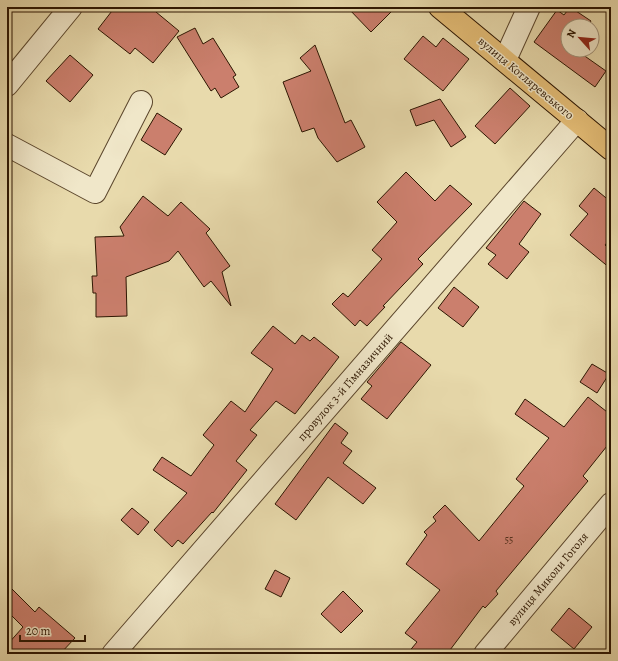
<svg xmlns="http://www.w3.org/2000/svg" width="618" height="661" font-family="Alegreya,serif">
  <rect width="100%" height="100%" fill="#e8daac"/>
  <filter id="stains"><feTurbulence type="fractalNoise" baseFrequency=".005" numOctaves="4"/><feColorMatrix values="0 0 0 0 .2 0 0 0 0 .09 0 0 0 0 .02 0 0 0 .5 -.17"/></filter>
  <radialGradient id="worn" r=".72"><stop offset=".6" stop-color="#630" stop-opacity="0"/><stop offset="1" stop-color="#630" stop-opacity=".3"/></radialGradient>
  <path fill="#cb7f6d" stroke="#2c1501" d="M115,7h35l29,24 -26,32 -18,-15 -5,6 -32,-25z
    M347,7h49l-25,25z
    M570,7l21,14 -3,5h-20v24h12l-1,2 27,19 -11,16 -61,-45 23,-32 7,5z
    M195,28l8,16 10,-6 23,37 -3,2 6,10 -18,11 -6,-10 -4,3 -34,-54z
    M423,36l13,11 7,-9 26,21 -26,32 -39,-32z
    M315,45l30,78 6,-3 14,27 -28,15 -19,-24 -4,-10 -12,4 -19,-50 28,-11 -11,-13z
    M70,55l23,20 -23,27 -24,-21z
    M510,88l20,18 -35,38 -20,-18z
    M440,99l26,38 -15,10 -17,-27 -18,6 -6,-16z
    M157,113l25,16 -17,26 -24,-15z
    M406,172l29,29 15,-16 22,19 -54,55 5,5 -40,42 2,1 -18,19 -7,-6 -5,6 -23,-22 11,-11 5,4 34,-38 -10,-9 25,-28 -20,-20z
    M594,188l17,14v36l-6,7 6,6v18l-41,-34 18,-21 -9,-8z
    M143,196l25,20 13,-14 29,27 -4,4 24,33 -8,6 9,34 -20,-25 -7,6 -26,-36 -9,10 -43,16 1,39 -31,1v-24h-3l-1,-17h5l-2,-39 29,-1 -4,-9z
    M524,201l17,13 -22,30 10,8 -22,27 -19,-15 8,-9 -10,-7z
    M454,287l25,20 -16,20 -25,-19z
    M273,326l22,18 7,-9 8,6 4,-4 25,20 -44,57 -19,-13 -26,29 7,5 -21,26 11,9 -34,43 -1,-1 -29,32 -5,-4 -6,7 -18,-17 33,-37 -34,-23 9,-13 29,19 23,-31 -11,-10 28,-34 14,11 28,-43 -22,-16z
    M401,342l30,23 -44,54 -26,-20 11,-13 -5,-4z
    M592,364l17,10 -12,19 -17,-11z
    M588,397l23,18v26l-28,35 5,5 -92,110 2,3 -13,14 -2,-2 -36,48h-40l10,-12 -12,-9 35,-43 -34,-26 21,-29 -3,-3 12,-11 -3,-4 12,-12 34,36 45,-55 -8,-7 33,-41 -34,-24 10,-15 39,28z
    M335,423l13,10 -7,10 11,8 -9,12 33,25 -13,16 -35,-27 -32,43 -21,-16z
    M132,508l17,14 -11,13 -17,-15z
    M275,570l15,8 -9,19 -16,-8z
    M7,584l28,28 4,-5 36,31 -15,16h-53v-9l16,-18 -16,-16z
    M343,591l20,20 -22,22 -20,-19z
    M569,608l23,19 -18,22 -23,-19z"/>
  <g fill="none" stroke-linecap="round" stroke-linejoin="round">
    <g stroke="#5b462c" stroke-width="24">
      <path id="minor" d="M505,60l24,-53
        M7,85l64,-78
        M7,145l88,47 46,-90
        M113,654l464,-534
        M485,654l126,-150"/>
    </g>
    <g stroke="#2c1501" stroke-width="24">
      <path id="major" d="M440,7l171,142"/>
    </g>
    <use href="#minor" stroke="#f0e7c9" stroke-width="22"/>
    <use href="#major" stroke="#e4bd76" stroke-width="22"/>
  </g>
  <g text-anchor="middle" dominant-baseline="central" stroke-width="3" stroke-linejoin="round" paint-order="stroke">
    <g font-size="10" fill="#54301c">
      <text x="509" y="539">55</text>
    </g>
    <g font-size="12" fill="#2c1501" stroke="#f0e7c9">
      <text transform="translate(526 78) rotate(40)">вулиця Котляревського</text>
      <text transform="translate(345 387) rotate(-49)">провулок 3-й Гімназичний</text>
      <text transform="translate(548 579) rotate(-50)">вулиця Миколи Гоголя</text>
    </g>
  </g>
  <rect width="618" height="661" fill="none" stroke="#e8daac" stroke-width="24"/>
  <rect x="8" y="8" width="602" height="645" fill="none" stroke="#2c1501" stroke-width="2"/>
  <rect x="12" y="12" width="594" height="637" fill="none" stroke="#2c1501"/>
  <g transform="translate(580 38) rotate(297)"><circle r="19" fill="#f0e7c9" stroke="#a29379"/>
  <path d="M0-3L7 15L0 10L-7 15Z" fill="#8f2418"/>
  <text y="-6" font-size="11" font-weight="bold" text-anchor="middle" fill="#2c1501">N</text>
  </g>
  <path d="M20 635v6h65v-6" fill="none" stroke="#2c1501" stroke-width="2"/>
  <text x="26" y="635" font-size="12" fill="#2c1501" stroke="#f0e7c9" stroke-width="3" paint-order="stroke">20 m</text>
  <rect width="100%" height="100%" filter="url(#stains)"/>
  <rect width="100%" height="100%" fill="url(#worn)"/>
</svg>
